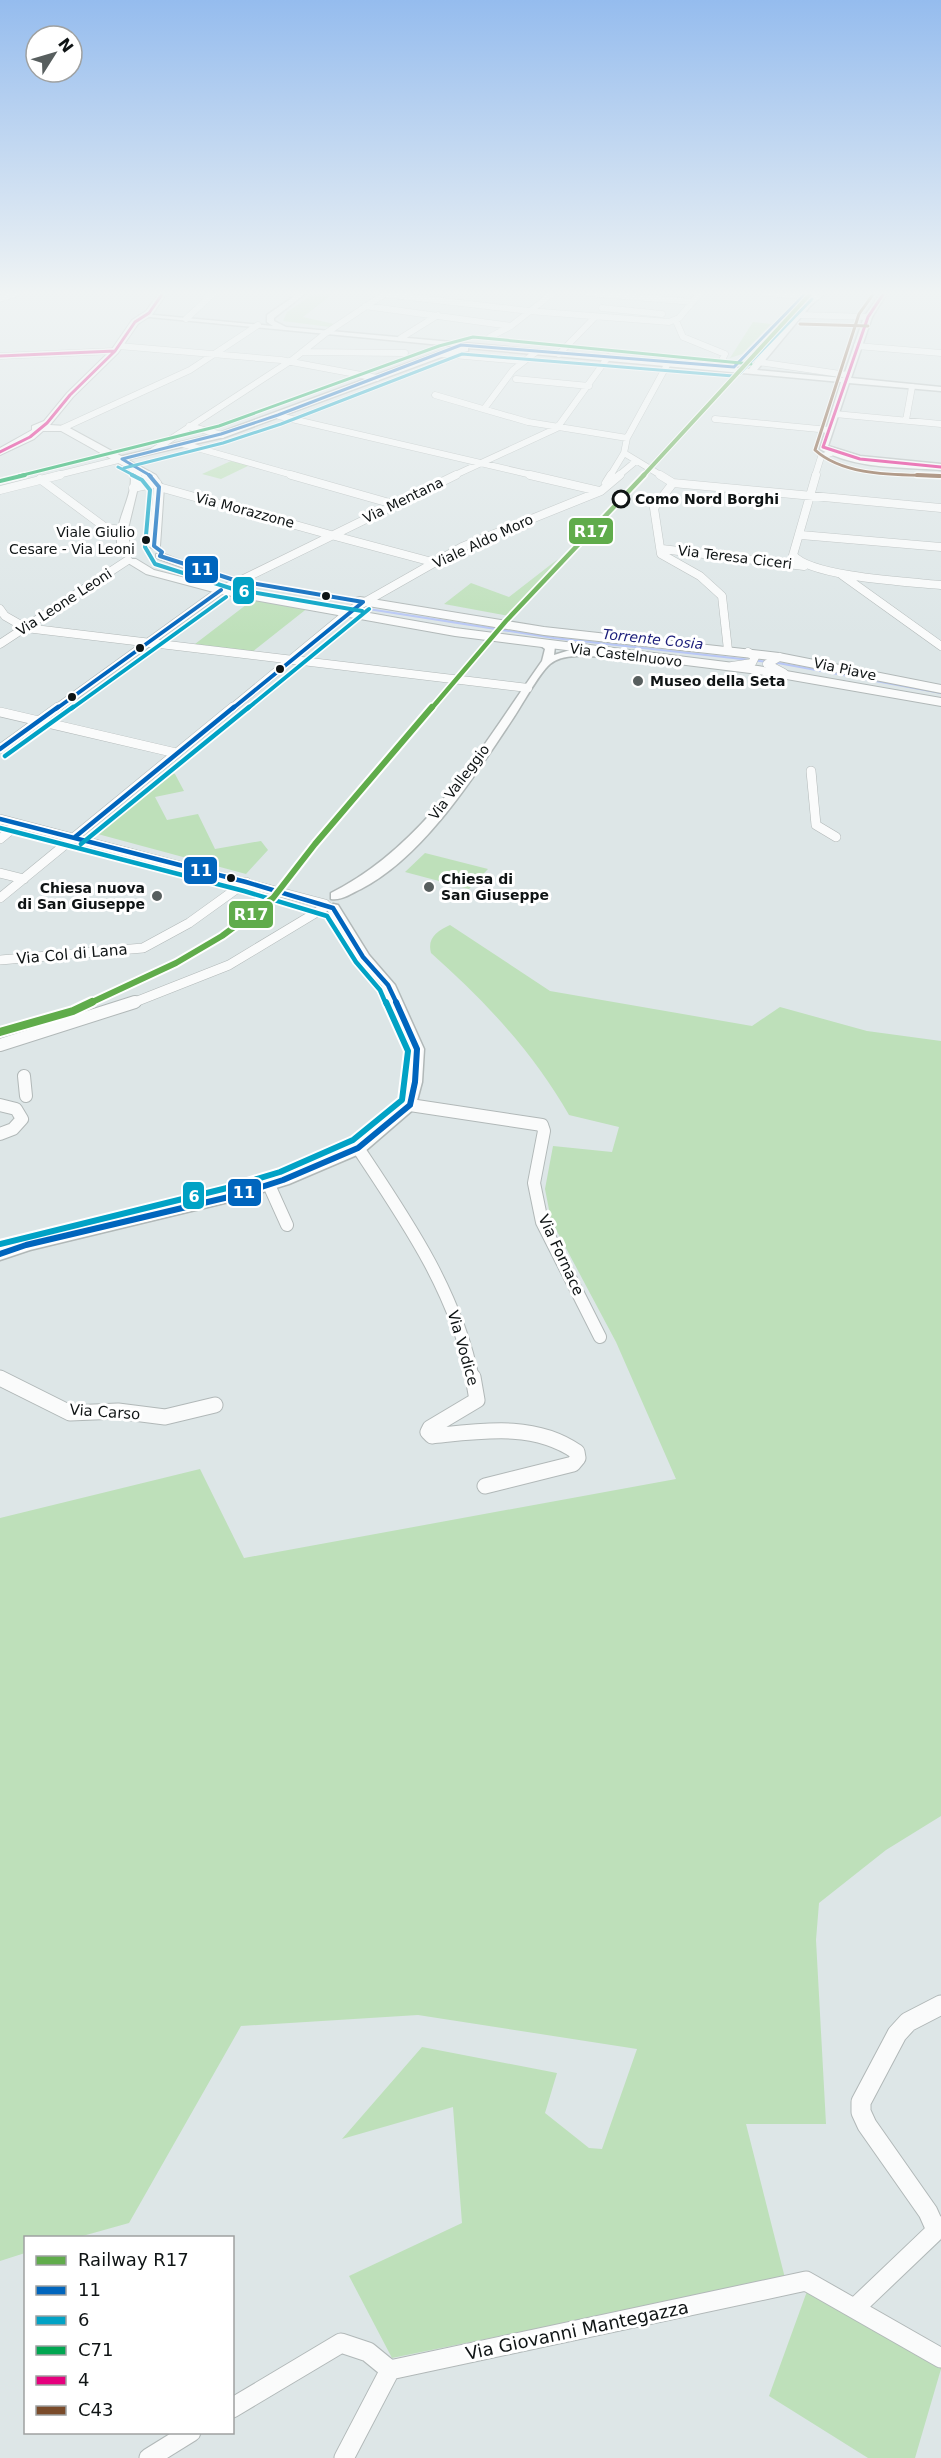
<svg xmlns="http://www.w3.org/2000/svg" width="941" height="2458" font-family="'DejaVu Sans',sans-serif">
  <rect width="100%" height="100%" fill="#dde6e7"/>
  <path fill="#bee0ba" d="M315,293h19l-31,24 31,7 -4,3 -47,-6 4,-9z
    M753,322l18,2 -29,30 -12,4z
    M231,461l19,4 -29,14 -19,-5z
    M558,559l-49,57 -65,-12 27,-21 38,14z
    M255,598l54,9 -58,46 -56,-9z
    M168,771l7,3 9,17 -29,6 12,23 31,-6 17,35 46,-8 7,9 -22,24 -152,-41z
    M425,853l63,16 -19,20 -64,-17z
    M450,925l100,66 202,35 28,-19 87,24 74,10v775l-55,34 -67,53 -3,37 10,184h-80l39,154 -393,80 -43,-82 113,-53 -9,-116 -111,32 80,-92 135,26 -12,40 44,35 13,1 35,-100 -219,-34 -177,11 -112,197 -50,14 -53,1 -1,15 -25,8v-743l200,-49 44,89 432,-79 -60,-137 -65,-122 -6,-31 8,-43 59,6 7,-25 -50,-12c-37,-64 -83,-113 -138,-162 -4,-15 6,-22 19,-28z
    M810,2283l131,75v11l-26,89h-47l-99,-62z"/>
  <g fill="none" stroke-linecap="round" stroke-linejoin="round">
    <path stroke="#b8c7f6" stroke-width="2" d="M362,608l192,30 224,25 163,30"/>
    <g stroke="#b1b8b8" stroke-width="7">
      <path id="street-far5" d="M588,293l105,9
        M767,293l49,4
        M383,294l146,17 140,11 10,-4 21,-25
        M0,299l18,-6
        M365,306l146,20
        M602,308l60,6
        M800,315l68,2
        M186,319l28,-26
        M676,321l7,16 42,17 -3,6
        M490,337l21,-11 42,-33
        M401,338l37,-23
        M119,346l162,14 96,18
        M857,346l84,7
        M302,352l103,1
        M442,354l80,7
        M559,354l36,-37
        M0,356l115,-5
        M758,362l89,13
        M516,379l73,7
        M435,395l93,27 99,16
        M484,409l29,-39 23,-18
        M835,414l106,10
        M279,416l257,60
        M715,419l114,11
        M906,420l6,-33
        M189,426l33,9
        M63,428l127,-58 68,-45
        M183,444l113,32
        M154,450l138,-90 34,-27 60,-40
        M54,476l68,-17
        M453,476l104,-48 51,-71
        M610,476l14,-23
        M618,476l18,-15
        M662,476l-38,-23 3,-15 40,-73
        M815,476l6,-19 10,-4"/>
    </g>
    <g stroke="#b1b8b8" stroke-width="9">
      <path id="street-far4" d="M291,475l102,29
        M530,475l69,16
        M660,475l13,8
        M816,475l-23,80c18,22 117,27 148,30
        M40,479l66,49 17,2
        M606,483l5,-8
        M673,483l268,25
        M673,483l-19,25 7,46 39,22 22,20 6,54
        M159,487l172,48
        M133,488l24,-5
        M0,490l60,-15
        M331,535l105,28
        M801,535l140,12
        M662,549l142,17
        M842,575l99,71
        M0,609l5,7 21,12 502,60
        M0,644l128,-84
        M779,657l-12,7 17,9
        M732,666l20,-3 3,-6 -7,-5
        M56,709l165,-119 235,-115
        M231,709l120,-99 111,-63 139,-56 19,-16"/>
    </g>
    <g stroke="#b1b8b8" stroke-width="10">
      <path id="street-far3" d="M0,712l176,41
        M0,749l58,-42
        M811,771l5,54 20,12
        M0,819l325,85
        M0,839l18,-15
        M0,873l24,6
        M0,898l233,-191
        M0,960l143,-12 46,-25 57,-41
        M130,1004l99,-39 98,-59"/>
    </g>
    <g stroke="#b1b8b8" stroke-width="14">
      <path id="street-far2" d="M0,1045l135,-43
        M24,1076l2,20
        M0,1105l16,4 6,10 -9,10 -13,5
        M410,1105l132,20 2,6 -10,52 8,39 58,115
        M358,1148c48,72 98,144 115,231
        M269,1185l18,40"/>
    </g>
    <g stroke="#b1b8b8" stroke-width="17">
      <path id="street-far1" d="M473,1377l4,23 -47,28 -2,4 4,4c49,-5 102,-14 145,16l1,6 -5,6 -88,22
        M0,1378l70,35 48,-2 47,6 50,-12"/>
    </g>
    <g stroke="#b1b8b8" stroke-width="21">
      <path id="street" d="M936,2230l-8,-18 -61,-87 -6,-13v-10l36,-68 11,-12 33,-17
        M856,2307l85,-81
        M390,2370l416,-89 135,77
        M232,2408l109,-65 27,9 22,18
        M149,2458l42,-26
        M344,2458l46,-88"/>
    </g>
    <g stroke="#b1b8b8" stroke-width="3">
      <path id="secondary" d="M299,293h7l-32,25v3l12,6 463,42c14,-16 57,-76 77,-76l-15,12 -54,65 86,8 21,-61 17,-24h6l-15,24 -21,61 90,9v4l-92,-8 -21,63 32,10 81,8v6c-38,-3 -87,-1 -121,-21l21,-67 -373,-34v3l-24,5 -219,81 -106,24v-4l100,-24 220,-81 23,-5 -323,-31 4,-2 130,12 -6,-4v-7z
        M545,642l10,4 -1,9 16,-5 52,3 5,3 -5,3c-20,-1 -55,-9 -72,5 -11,9 -29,43 -38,56 -38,57 -89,137 -151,169 -9,4 -20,12 -30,10v-6c96,-48 151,-147 211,-232l3,-12 -5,-4z
        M333,904l5,1 31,50 26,30 29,64 -2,33 -7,26 -51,44 -75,32 -56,17 -203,49 -30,10v-12l20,-7 210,-50 47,-15 75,-32 51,-41 7,-54 -28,-63 -24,-26 -32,-52z"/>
    </g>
    <g stroke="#b1b8b8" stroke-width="2">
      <path id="primary" d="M159,293h8l-15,22 -14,9 -20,29 -45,44 -23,28 16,1 90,49 8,12 -4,59 -6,3 -6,-3 6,-59 -13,-12 -13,54 2,21 -6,3 -6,-3c-7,-29 20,-57 11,-81l-68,-38h-18l-9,8 -34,16v-7l32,-18v-4l12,-5 23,-28 45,-44 20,-29 14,-9z
        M156,554h8l55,21 -10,2 -53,-19z
        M128,559h8l18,11 67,17 234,41 303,38 183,32v8l-183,-32 -303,-38 -234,-42 -75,-20 -18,-11z
        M360,597l184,30 235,26 162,32v8l-162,-32 -235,-26 -188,-31v-6z"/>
    </g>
    <use href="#street-far5" stroke="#fafbfb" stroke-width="6"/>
    <use href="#street-far4" stroke="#fafbfb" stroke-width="8"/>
    <use href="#street-far3" stroke="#fafbfb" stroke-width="9"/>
    <use href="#street-far2" stroke="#fafbfb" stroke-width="12"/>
    <use href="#street-far1" stroke="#fafbfb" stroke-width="15"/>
    <use href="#street" stroke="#fafbfb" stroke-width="19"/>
    <use href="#secondary" fill="#fafbfb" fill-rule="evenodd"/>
    <use href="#primary" fill="#fafbfb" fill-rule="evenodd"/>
    <g stroke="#fff" stroke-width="5">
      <path id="bus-1-far3" d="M734,367l72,-74
        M122,459l99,-25 57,-19 183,-70 273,22
        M122,459l29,17"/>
    </g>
    <g stroke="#fff" stroke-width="7">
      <path id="bus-1-far2" d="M149,475l10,12 -5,59 8,6 -2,4 74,24 129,22
        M56,709l165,-119
        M232,709l131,-107"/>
    </g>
    <g stroke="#fff" stroke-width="8">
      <path id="bus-1-far1" d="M0,749l58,-42
        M0,819l246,63 87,26 30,49 25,28 9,19
        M75,837l159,-130"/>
    </g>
    <g stroke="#fff" stroke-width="10">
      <path id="bus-1" d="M0,1254l26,-9 207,-49 50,-16 75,-32 52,-43 5,-23 2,-33 -21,-47"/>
    </g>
    <g stroke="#fff" stroke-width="5">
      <path id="bus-2-far3" d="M740,373l72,-74
        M118,467l17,9
        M124,468l99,-25 58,-19 181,-70 271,22"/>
    </g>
    <g stroke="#fff" stroke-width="7">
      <path id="bus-2-far2" d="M132,475l10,5 8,10 -5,57 10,17 78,25 129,22
        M71,709l155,-112
        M247,709l122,-100"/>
    </g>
    <g stroke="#fff" stroke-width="8">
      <path id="bus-2-far1" d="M5,756l68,-49
        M0,828l244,63 83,25 29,46 24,28 6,14
        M81,844l168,-137"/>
    </g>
    <g stroke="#fff" stroke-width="10">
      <path id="bus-2" d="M0,1244l231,-57 49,-15 73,-32 49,-40 6,-49 -22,-49"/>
    </g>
    <g stroke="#fff" stroke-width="5">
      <path id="bus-3-far1" d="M743,367l66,-74
        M19,476l200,-50 220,-80 34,-9 278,27"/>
    </g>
    <g stroke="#fff" stroke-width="7">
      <path id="bus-3" d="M0,481l25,-6"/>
    </g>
    <g stroke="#fff" stroke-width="5">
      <path id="bus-4" d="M884,293l-16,24 -45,130 37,12 81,8
        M0,356l115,-5
        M0,452l30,-15 17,-14 23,-28 45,-44 20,-29 14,-9 14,-20"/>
    </g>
    <g stroke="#fff" stroke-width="5">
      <path id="bus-5-far1" d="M874,293l-15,21 -44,136c31,28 86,24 125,26
        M800,324l68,2"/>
    </g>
    <g stroke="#fff" stroke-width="7">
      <path id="bus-5" d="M917,475l23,1"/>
    </g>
    <use href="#bus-1-far3" stroke="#0065bd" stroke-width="3"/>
    <use href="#bus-1-far2" stroke="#0065bd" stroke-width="4"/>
    <use href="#bus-1-far1" stroke="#0065bd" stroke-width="4.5"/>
    <use href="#bus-1" stroke="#0065bd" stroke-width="6"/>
    <use href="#bus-2-far3" stroke="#01a2c5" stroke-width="3"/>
    <use href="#bus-2-far2" stroke="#01a2c5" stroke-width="4"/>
    <use href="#bus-2-far1" stroke="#01a2c5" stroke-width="4.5"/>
    <use href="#bus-2" stroke="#01a2c5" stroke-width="6"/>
    <use href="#bus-3-far1" stroke="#00a651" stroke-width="3"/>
    <use href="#bus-3" stroke="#00a651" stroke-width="4"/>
    <use href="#bus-4" stroke="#e5007d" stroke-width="3"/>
    <use href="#bus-5-far1" stroke="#7a4b2a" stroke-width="3"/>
    <use href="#bus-5" stroke="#7a4b2a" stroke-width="4"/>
    <g stroke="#fff" stroke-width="6">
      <path id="rail-1-far3" d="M643,476l168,-183"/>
    </g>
    <g stroke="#fff" stroke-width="8">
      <path id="rail-1-far2" d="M431,709l75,-88 138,-146"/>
    </g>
    <g stroke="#fff" stroke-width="10">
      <path id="rail-1-far1" d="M88,1004l88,-41 46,-27 51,-38 42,-54 117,-137"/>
    </g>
    <g stroke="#fff" stroke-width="12">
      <path id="rail-1" d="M0,1032l73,-21 19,-9"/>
    </g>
    <use href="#rail-1-far3" stroke="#60ac4b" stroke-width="4"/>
    <use href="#rail-1-far2" stroke="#60ac4b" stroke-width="4.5"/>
    <use href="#rail-1-far1" stroke="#60ac4b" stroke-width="6"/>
    <use href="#rail-1" stroke="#60ac4b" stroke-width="8"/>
  </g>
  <linearGradient id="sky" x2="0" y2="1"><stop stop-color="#95bcee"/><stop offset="0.46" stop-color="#f0f4f4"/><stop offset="1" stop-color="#f0f4f4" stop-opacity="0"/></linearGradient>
  <rect width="941" height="637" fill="url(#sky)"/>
  <circle fill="#fff" stroke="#0f1415" stroke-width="3" cx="621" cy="499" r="8"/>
  <g fill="#0f1415" stroke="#fff" stroke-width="2">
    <circle cx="146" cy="540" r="5"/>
    <circle cx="326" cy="596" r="5"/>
    <circle cx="140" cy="648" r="5"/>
    <circle cx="280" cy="669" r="5"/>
    <circle cx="72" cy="697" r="5"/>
    <circle cx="231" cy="878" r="5"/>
  </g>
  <g fill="#575e5e" stroke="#fff" stroke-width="2">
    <circle cx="638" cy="681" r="6"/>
    <circle cx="429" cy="887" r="6"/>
    <circle cx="157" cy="896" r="6"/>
  </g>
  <g text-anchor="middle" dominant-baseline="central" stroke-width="6" stroke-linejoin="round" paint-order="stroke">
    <g font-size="14" font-weight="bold" fill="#0f1415" stroke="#fff" text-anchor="start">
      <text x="635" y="499">Como Nord Borghi</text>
    </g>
    <g font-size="14" fill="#0f1415" stroke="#fff">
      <text transform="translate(403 500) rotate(-26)">Via Mentana</text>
      <text transform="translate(245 510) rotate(15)">Via Morazzone</text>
      <text transform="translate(483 541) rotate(-25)">Viale Aldo Moro</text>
      <text transform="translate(735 557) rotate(7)">Via Teresa Ciceri</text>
      <text transform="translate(64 602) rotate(-33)">Via Leone Leoni</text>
      <text transform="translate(626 655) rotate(7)">Via Castelnuovo</text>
      <text transform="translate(845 669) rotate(12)">Via Piave</text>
      <text transform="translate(459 782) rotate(-53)">Via Valleggio</text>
    </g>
    <g font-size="14" fill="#0f1415" stroke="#fff" text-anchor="end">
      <text x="135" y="532">Viale Giulio<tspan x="135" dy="17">Cesare - Via Leoni</tspan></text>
    </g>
    <g font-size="14" font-style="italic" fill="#1e207c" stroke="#fff">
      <text transform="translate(653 639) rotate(6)">Torrente Cosia</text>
    </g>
    <g font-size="14" font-weight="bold" fill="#0f1415" stroke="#fff" text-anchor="start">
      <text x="650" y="681">Museo della Seta</text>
      <text x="441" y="879">Chiesa di<tspan x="441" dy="16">San Giuseppe</tspan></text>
      <text x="145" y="888" text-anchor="end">Chiesa nuova<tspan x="145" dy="16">di San Giuseppe</tspan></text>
    </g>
    <g font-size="15" fill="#0f1415" stroke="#fff">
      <text transform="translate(72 954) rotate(-5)">Via Col di Lana</text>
      <text transform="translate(561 1255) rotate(65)">Via Fornace</text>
      <text transform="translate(463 1348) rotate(74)">Via Vodice</text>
      <text transform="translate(105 1412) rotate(4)">Via Carso</text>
    </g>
    <g font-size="18" fill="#0f1415" stroke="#fff">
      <text transform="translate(577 2330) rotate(-12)">Via Giovanni Mantegazza</text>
    </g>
  </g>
  <g stroke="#fff" stroke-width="2">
    <rect x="568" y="517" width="46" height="28" rx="6" fill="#60ac4b"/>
    <rect x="184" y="555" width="35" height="29" rx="6" fill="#0065bd"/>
    <rect x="232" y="576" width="23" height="29" rx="6" fill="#01a2c5"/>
    <rect x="183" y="856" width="35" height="29" rx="6" fill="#0065bd"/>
    <rect x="228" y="900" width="46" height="29" rx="6" fill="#60ac4b"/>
    <rect x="227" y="1178" width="35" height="29" rx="6" fill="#0065bd"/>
    <rect x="182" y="1181" width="23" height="29" rx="6" fill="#01a2c5"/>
  </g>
  <g font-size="16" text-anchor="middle" font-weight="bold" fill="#fff">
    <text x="591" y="537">R17</text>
    <text x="202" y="575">11</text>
    <text x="244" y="597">6</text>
    <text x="201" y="876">11</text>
    <text x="251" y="920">R17</text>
    <text x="244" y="1198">11</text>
    <text x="194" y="1202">6</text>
  </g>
  <rect x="24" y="2236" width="210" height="198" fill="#ffffff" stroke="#9fa1a1" stroke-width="1.5"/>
  <rect x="36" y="2256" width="30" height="9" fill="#60ac4b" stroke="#9fa1a1" stroke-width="1.5"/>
  <text x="78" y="2266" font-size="18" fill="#0f1415">Railway R17</text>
  <rect x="36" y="2286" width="30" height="9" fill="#0065bd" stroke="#9fa1a1" stroke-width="1.5"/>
  <text x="78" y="2296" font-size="18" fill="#0f1415">11</text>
  <rect x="36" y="2316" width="30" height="9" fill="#01a2c5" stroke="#9fa1a1" stroke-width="1.5"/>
  <text x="78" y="2326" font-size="18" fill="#0f1415">6</text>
  <rect x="36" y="2346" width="30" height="9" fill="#00a651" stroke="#9fa1a1" stroke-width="1.5"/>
  <text x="78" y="2356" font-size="18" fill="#0f1415">C71</text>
  <rect x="36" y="2376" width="30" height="9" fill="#e5007d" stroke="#9fa1a1" stroke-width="1.5"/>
  <text x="78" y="2386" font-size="18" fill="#0f1415">4</text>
  <rect x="36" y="2406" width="30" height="9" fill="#7a4b2a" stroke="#9fa1a1" stroke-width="1.5"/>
  <text x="78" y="2416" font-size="18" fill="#0f1415">C43</text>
  <g transform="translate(54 54) rotate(53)"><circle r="28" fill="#ffffff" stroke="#9fa1a1" stroke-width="1.5"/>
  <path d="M0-4.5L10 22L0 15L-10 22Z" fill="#575e5e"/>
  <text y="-9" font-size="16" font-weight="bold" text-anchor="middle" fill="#0f1415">N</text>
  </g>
</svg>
